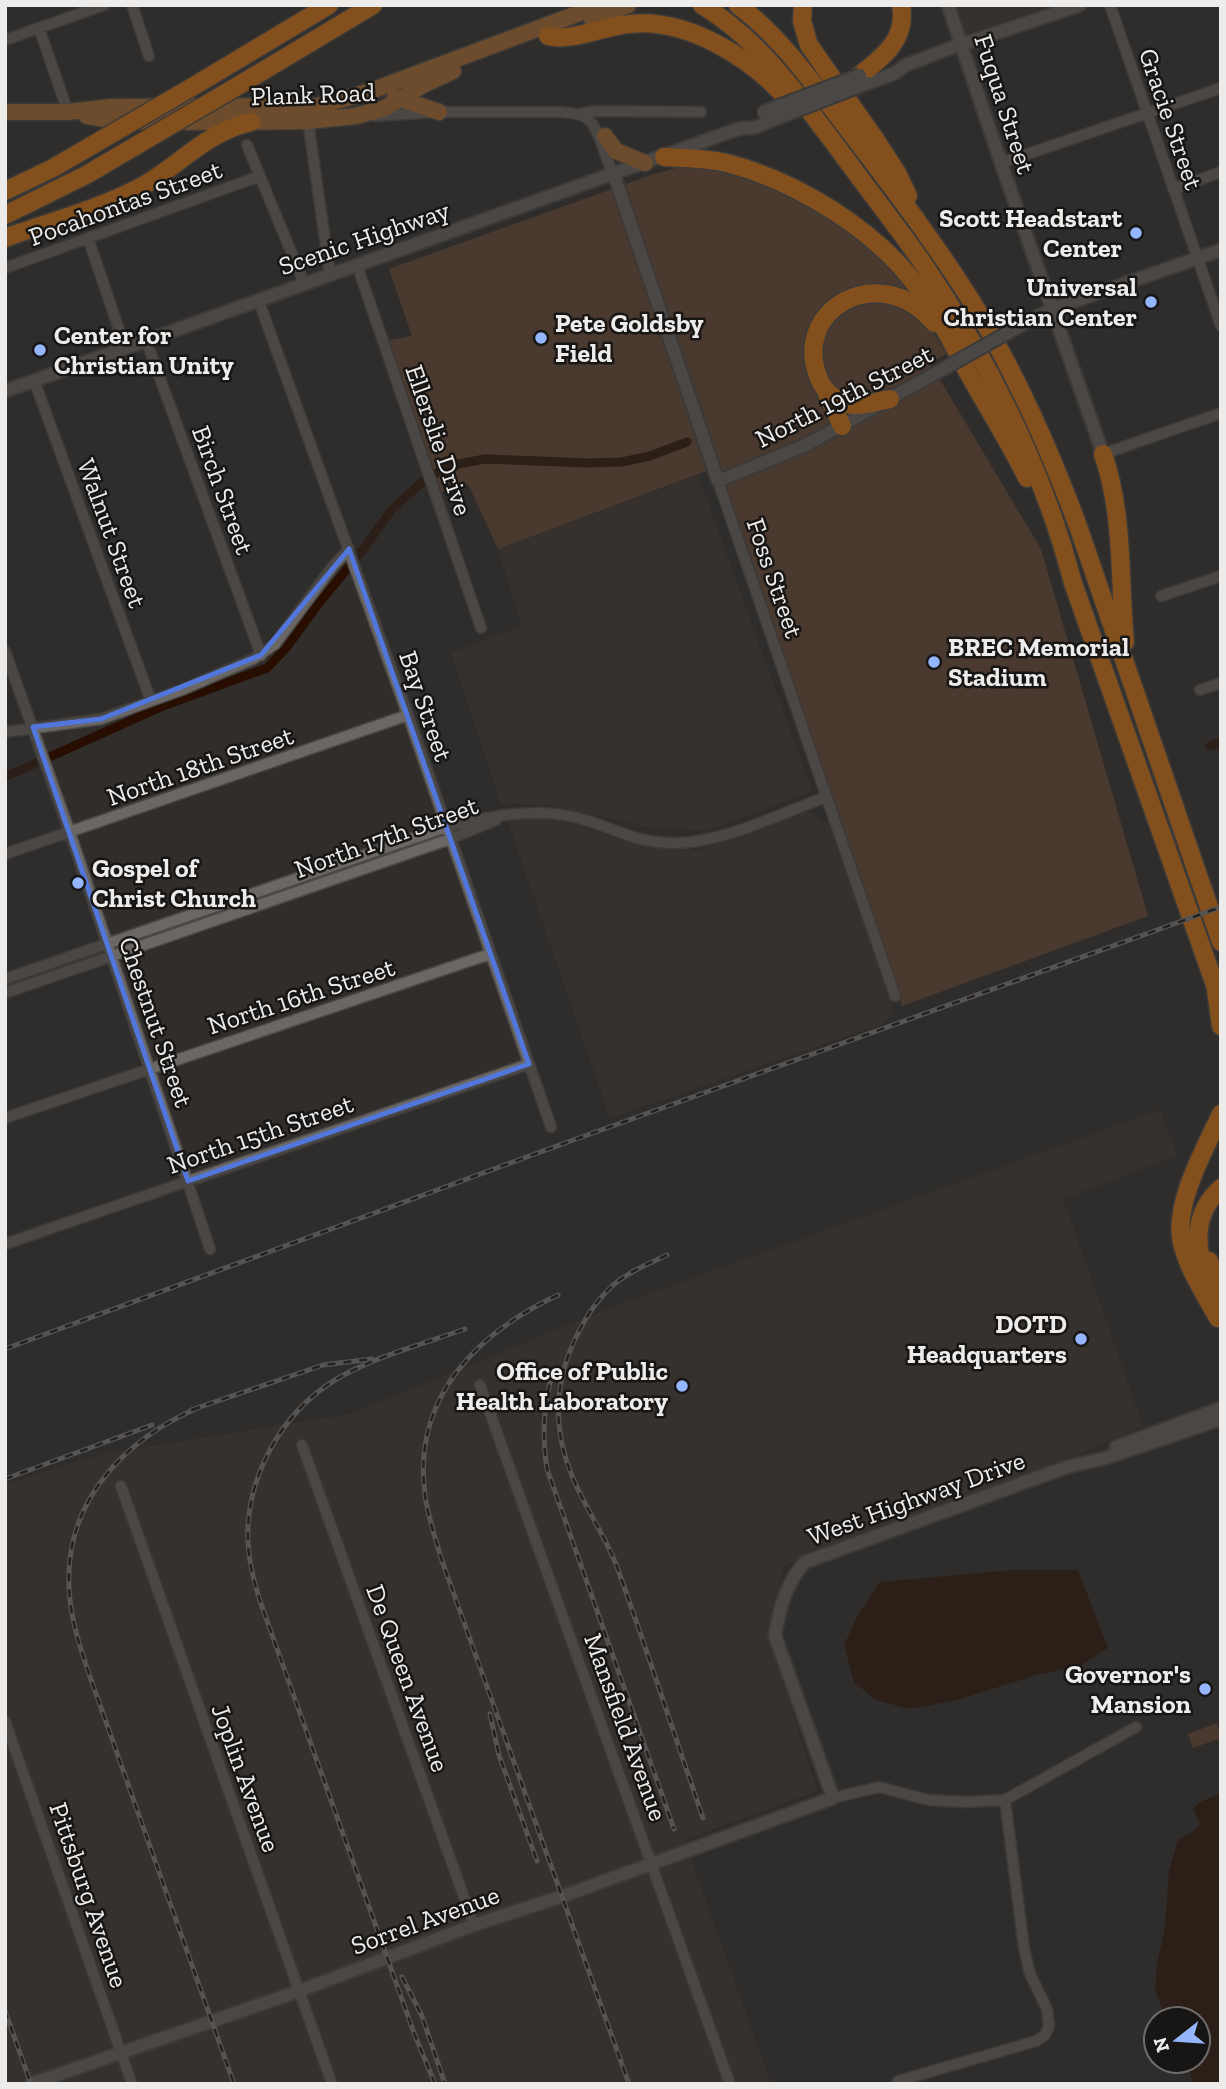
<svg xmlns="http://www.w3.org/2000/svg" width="1226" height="2089" font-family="'Zilla Slab',serif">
  <rect width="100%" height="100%" fill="#302d2b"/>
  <path fill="#3e352f" d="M956,5h96l-86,29z
    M698,475l114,316 -103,39 -58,-2 -98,-22 -52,-3 -50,-150 71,-27 -24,-77z
    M806,811l23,13 65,188 -12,12 -272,94 -102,-297 29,-2 30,3 51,17 35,9 43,3z
    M1160,1110l17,46 -114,43 80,227 -103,45 -256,95 -15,71 48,154 -133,49 87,244h-766v-600l97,-30 249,-40 259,-106z"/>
  <path fill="#694833" d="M687,165l37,6 34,12 44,20 43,26 40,28 62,97 -17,9 111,186 107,367 -246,90 -185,-539 -219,82 -30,-65 -27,8 -52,-152 23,-4 -23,-67 265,-95z
    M1217,1723l4,15 -28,10 -5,-14z"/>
  <path fill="#280e00" d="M1012,1570h66l30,78 -28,18 -44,9 -78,25 -49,9 -33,-9 -22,-18 -10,-37 14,-30 22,-33z
    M1221,1793v291h-25c-8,-6 -5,-15 -7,-23h9v-42h-35l-2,-14 -6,-15 2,-26 8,-37 4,-56 9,-31 16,-9 6,-7 -7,-15 7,-7z"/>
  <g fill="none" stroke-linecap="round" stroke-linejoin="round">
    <path stroke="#280e00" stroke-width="9" d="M1210,746l11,-4
      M5,777l158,-71 104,-38 19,-20 30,-41 49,-60 27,-38 29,-26 20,-13 17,-6 27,-5 105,4 32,-1 28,-6 37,-14"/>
    <g stroke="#4b4947" stroke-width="13">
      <path id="minor" d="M132,5l17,51
        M1110,5l111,321
        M39,28l29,84
        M5,40l99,-35
        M579,114l17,-3 105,1
        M374,116l65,-4h122c7,1 15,1 22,4 17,7 21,43 31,59
        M308,121l22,154
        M247,145l57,138
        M1001,163l220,-75
        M1173,189l48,-17
        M88,238l37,109
        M357,265l124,363
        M5,268l255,-92
        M258,299l150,416 143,412
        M146,340l115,315
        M34,380l117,321
        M1103,454l118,-41
        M718,481l177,515
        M1161,596l60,-20
        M5,651l65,182 140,416
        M1200,690l21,-7
        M5,732l96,-13 83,-30 69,-30 22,-15 58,-78 16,-17
        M5,854l403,-139
        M5,979l441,-152c41,-10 86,-20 128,-10 39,9 59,27 104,26 46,-1 104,-30 148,-46
        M5,993l445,-154 46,-19
        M5,1118l485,-164
        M5,1244l524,-180
        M480,1385l250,699
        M302,1445l172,480
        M121,1486l211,598
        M5,1721l127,363
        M833,1798l46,-11 49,13 38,2 39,-2 131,-73
        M898,2081l138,-40 9,-6 4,-9 -2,-17 -17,-35 -6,-26 -19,-148"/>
    </g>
    <g stroke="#4b4947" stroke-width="16">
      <path id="tertiary" d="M948,5l53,158 102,291
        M868,83l27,-10 11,-8 45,-17 129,-43
        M614,175l104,306 88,-36 130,-72
        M1025,323l27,-14 169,-59
        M5,391l733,-262 19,-2 13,-6
        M1116,1447l105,-39
        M31,2084l268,-93 175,-66 89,-29 270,-98 -58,-162c4,-27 11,-53 30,-74l262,-95 39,-9 115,-39"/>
    </g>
    <g stroke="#4b4947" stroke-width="19">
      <path id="primary" d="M592,19l36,-14
        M395,97l44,15
        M5,112h63l44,-5 207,-1 49,-14 233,-87
        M87,116l30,5 91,1 100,-1 48,-5 29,-8 38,-23 30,-14
        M605,136l11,15 29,12"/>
    </g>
    <g stroke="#4b4947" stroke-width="21">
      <path id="motorway" d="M702,5c61,37 99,95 141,150 26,36 54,71 79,107 67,99 121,206 151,321l148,419
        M738,5c46,35 78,83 113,128 42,55 84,110 121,169 44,71 78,148 107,227l142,413
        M803,5l-1,16 7,24 66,94 22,34 11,23
        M548,36c20,6 53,-8 74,-11 62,-11 133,34 171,81
        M860,75c24,-19 47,-36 41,-70
        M199,83l130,-78
        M241,84l132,-79
        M664,157c21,1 42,1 63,6 69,18 146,65 189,122 22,28 37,60 54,91 19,34 40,67 57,102
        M5,238c47,-17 98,-30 141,-54 37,-22 61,-52 105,-62
        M827,394l15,32
        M890,399c-12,2 -25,7 -37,6 -14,-2 -27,-11 -33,-24 -32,-71 60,-123 114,-58
        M1103,454c21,61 16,124 22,188
        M1216,991l5,35
        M1209,1261l12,33
        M1206,1278c-11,-33 -13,-65 15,-90
        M1218,1318c-13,-24 -30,-49 -36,-75 -9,-39 23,-94 39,-129"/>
    </g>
    <use href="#minor" stroke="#6a6764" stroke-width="10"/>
    <use href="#tertiary" stroke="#6a6764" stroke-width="12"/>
    <use href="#primary" stroke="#b6722e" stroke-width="16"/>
    <use href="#motorway" stroke="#e9790a" stroke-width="18"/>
    <g stroke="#868482" stroke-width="5">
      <path id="rail" d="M667,1255c-19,9 -39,17 -55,31 -15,14 -25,29 -34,47 -24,48 -26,94 -6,143 13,32 33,59 45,91 30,83 57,167 86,251
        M558,1295c-81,38 -146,102 -133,200 3,22 10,42 16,63l188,526
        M5,1349l549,-202 667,-240
        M554,1369c-11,34 -12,65 -7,100l127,360
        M200,1407c-75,32 -135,93 -131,180 1,29 10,57 19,84l146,413
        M191,1410l132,-45 49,-6
        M5,1479l147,-54
        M490,1714l9,41 38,106
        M402,1977l20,39 23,68
        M5,2011l26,73
        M435,2084l-21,-51 -154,-432c-6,-19 -11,-38 -12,-58 -3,-64 32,-129 87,-163 38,-23 88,-36 130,-51"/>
    </g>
    <use href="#rail" stroke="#171615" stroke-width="2.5" stroke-dasharray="8" stroke-linecap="butt"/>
    <g stroke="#4b4947" stroke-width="16" stroke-linecap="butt">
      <path id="tertiary-bridge" d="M763,112l97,-37
        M770,121l98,-38
        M936,373l89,-50"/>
    </g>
    <g stroke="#4b4947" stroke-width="21" stroke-linecap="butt">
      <path id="motorway-bridge" d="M5,191l48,-23 146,-85
        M5,215l81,-40 155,-91"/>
    </g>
    <use href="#tertiary-bridge" stroke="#6a6764" stroke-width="12"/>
    <use href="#motorway-bridge" stroke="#e9790a" stroke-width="18"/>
  </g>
  <path d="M0 0H1226V2089H0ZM349,549l180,515 -341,117 -155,-454 68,-8 160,-64z" fill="#302d2b" fill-opacity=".55" fill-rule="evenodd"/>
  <path fill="none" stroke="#5176dc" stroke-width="5" stroke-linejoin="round" d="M349,549l180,515 -341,117 -155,-454 68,-8 160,-64z"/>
  <g fill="#95b6fd" stroke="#171615" stroke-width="2.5">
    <circle cx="1136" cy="233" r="7"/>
    <circle cx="1151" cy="302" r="7"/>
    <circle cx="541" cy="338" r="7"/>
    <circle cx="40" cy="350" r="7"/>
    <circle cx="934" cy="662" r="7"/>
    <circle cx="78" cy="883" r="7"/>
    <circle cx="1081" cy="1339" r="7"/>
    <circle cx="682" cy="1386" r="7"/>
    <circle cx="1205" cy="1689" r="7"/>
  </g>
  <g text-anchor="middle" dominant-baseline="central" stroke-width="5" stroke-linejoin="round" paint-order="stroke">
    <g font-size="26" fill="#eeecea" stroke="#171615">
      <text transform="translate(313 94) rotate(-2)">Plank Road</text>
      <text transform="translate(1005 104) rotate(72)">Fuqua Street</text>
      <text transform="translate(1171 119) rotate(71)">Gracie Street</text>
      <text transform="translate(125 203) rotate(-20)">Pocahontas Street</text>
      <text transform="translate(364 238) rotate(-19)">Scenic Highway</text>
      <text transform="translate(844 396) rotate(-27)">North 19th Street</text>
      <text transform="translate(439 440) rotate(71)">Ellerslie Drive</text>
      <text transform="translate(223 490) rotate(70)">Birch Street</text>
      <text transform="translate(112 533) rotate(70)">Walnut Street</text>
      <text transform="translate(775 578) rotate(71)">Foss Street</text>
      <text transform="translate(426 706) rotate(71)">Bay Street</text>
      <text transform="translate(200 766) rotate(-19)">North 18th Street</text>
      <text transform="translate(386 837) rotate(-20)">North 17th Street</text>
      <text transform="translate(301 996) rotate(-18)">North 16th Street</text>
      <text transform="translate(156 1022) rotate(71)">Chestnut Street</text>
      <text transform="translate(260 1134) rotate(-19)">North 15th Street</text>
      <text transform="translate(916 1498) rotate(-20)">West Highway Drive</text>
      <text transform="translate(408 1678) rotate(70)">De Queen Avenue</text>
      <text transform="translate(626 1727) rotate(70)">Mansfield Avenue</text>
      <text transform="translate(246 1778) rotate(70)">Joplin Avenue</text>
      <text transform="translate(89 1895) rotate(71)">Pittsburg Avenue</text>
      <text transform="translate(425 1920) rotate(-20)">Sorrel Avenue</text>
    </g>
    <g font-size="26" font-weight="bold" fill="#eeecea" stroke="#171615" text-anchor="end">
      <text x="1122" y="218">Scott Headstart<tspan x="1122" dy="30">Center</tspan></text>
      <text x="1137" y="287">Universal<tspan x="1137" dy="30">Christian Center</tspan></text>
      <text x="555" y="323" text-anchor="start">Pete Goldsby<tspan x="555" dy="30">Field</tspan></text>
      <text x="54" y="335" text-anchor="start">Center for<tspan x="54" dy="30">Christian Unity</tspan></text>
      <text x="948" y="647" text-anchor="start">BREC Memorial<tspan x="948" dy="30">Stadium</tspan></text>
      <text x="92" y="868" text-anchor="start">Gospel of<tspan x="92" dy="30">Christ Church</tspan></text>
      <text x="1067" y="1324">DOTD<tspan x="1067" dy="30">Headquarters</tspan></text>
      <text x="668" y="1371">Office of Public<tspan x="668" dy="30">Health Laboratory</tspan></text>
      <text x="1191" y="1674">Governor's<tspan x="1191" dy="30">Mansion</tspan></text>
    </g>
  </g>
  <rect width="1226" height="2089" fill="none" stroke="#eeecea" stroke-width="14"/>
  <g transform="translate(1177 2040) rotate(253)"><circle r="33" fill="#171615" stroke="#6d6c6a" stroke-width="2"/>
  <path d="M0-5L12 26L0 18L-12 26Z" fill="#95b6fd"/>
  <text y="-10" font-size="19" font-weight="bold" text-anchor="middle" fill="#eeecea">N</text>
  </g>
</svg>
